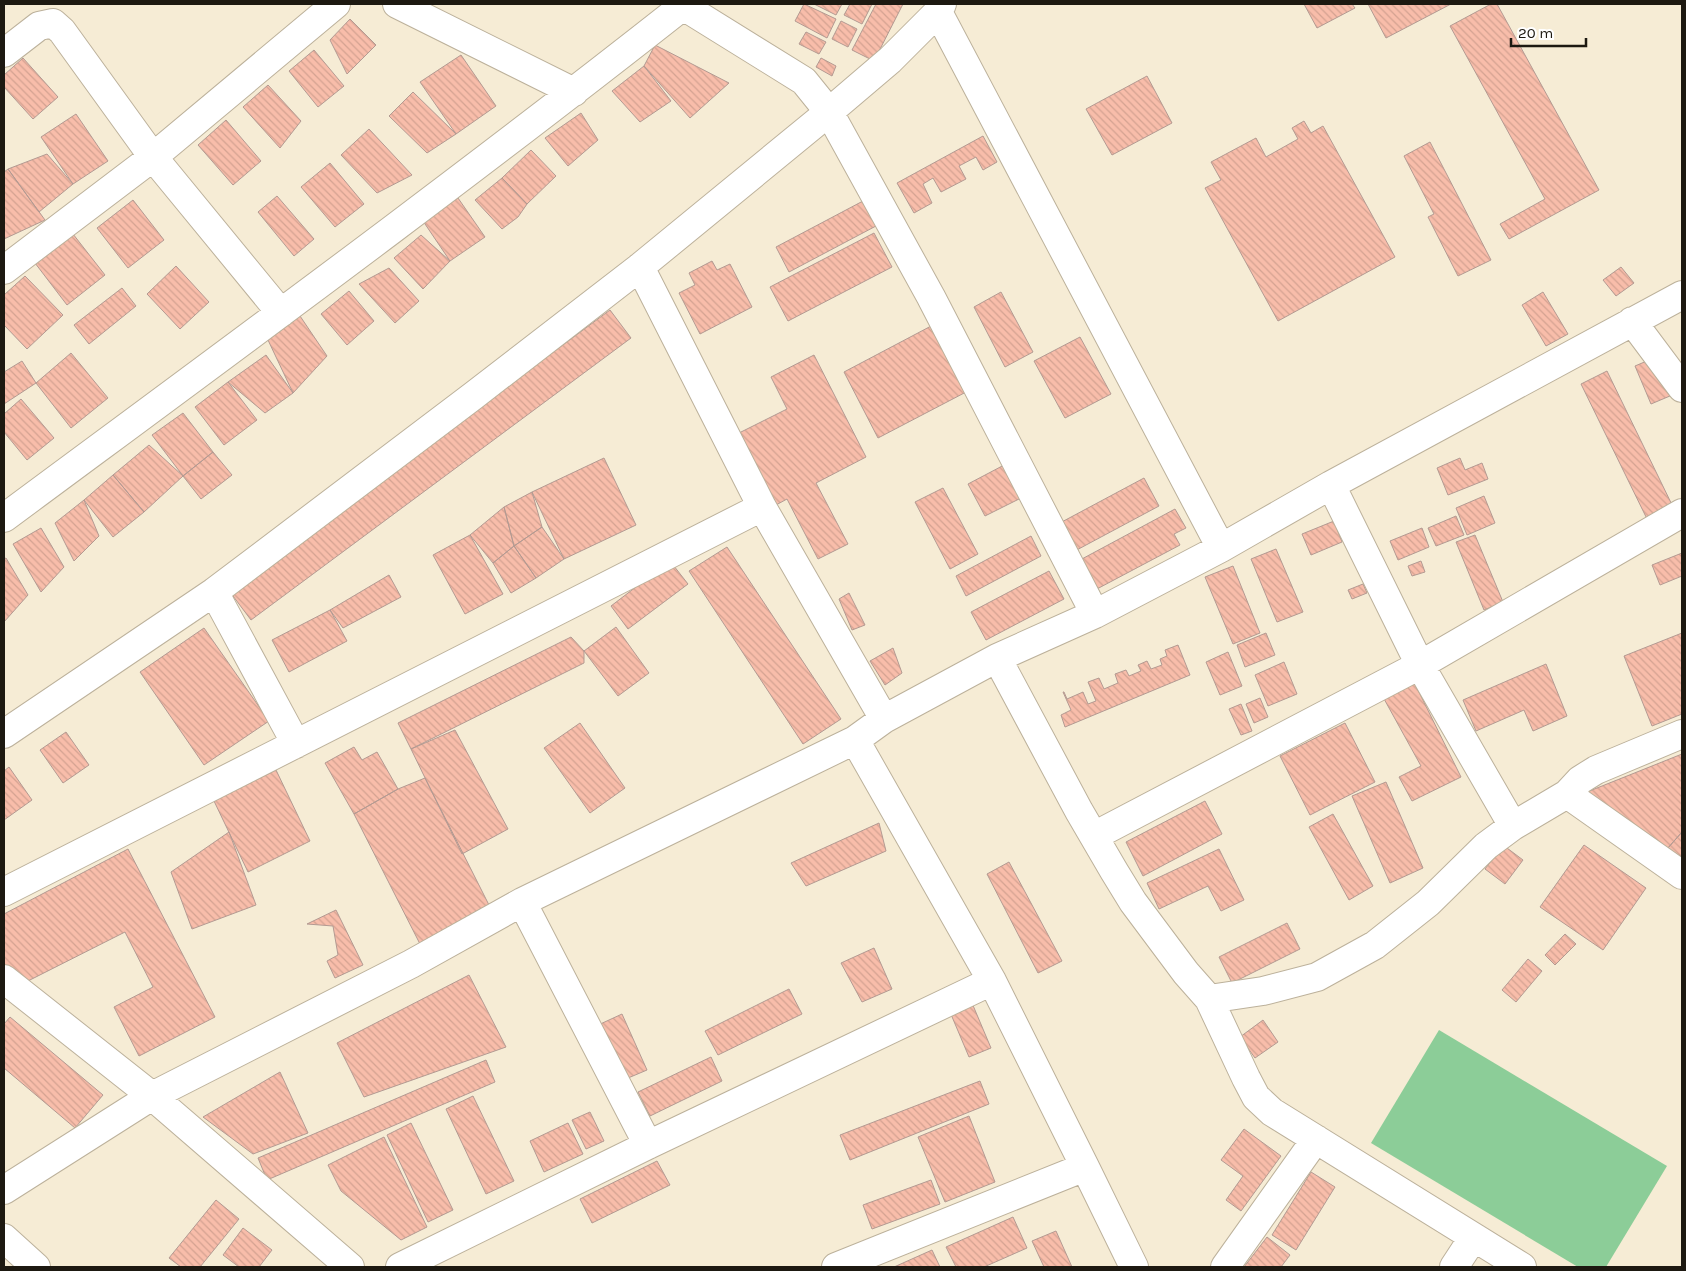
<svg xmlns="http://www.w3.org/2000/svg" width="1686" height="1271" font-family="Karla,sans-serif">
  <defs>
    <pattern id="building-back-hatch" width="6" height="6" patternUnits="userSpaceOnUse" patternTransform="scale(1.25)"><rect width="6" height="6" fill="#f8bdaa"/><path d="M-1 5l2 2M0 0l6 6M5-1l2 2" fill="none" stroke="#d4a291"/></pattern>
  </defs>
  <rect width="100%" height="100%" fill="#f6ecd5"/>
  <path fill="#8ccd98" d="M1439,1030l228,136 -61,101h-28l-207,-124z"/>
  <path fill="url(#building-back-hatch)" stroke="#b39a92" d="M804,4l32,15 -9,19 -32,-17z
    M814,4h28l-6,11z
    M850,4h22l-10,20 -18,-9z
    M876,4h27l-29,57 -22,-11z
    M1304,4h48l3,4 -38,20z
    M1368,4h83l-65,34z
    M1491,4h6l102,186 -90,49 -9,-15 45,-25 -95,-173z
    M350,19l26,26 -29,29 -17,-34z
    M841,21l16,8 -9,18 -16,-8z
    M806,32l20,10 -7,12 -20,-10z
    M655,45l74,38 -39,35 -46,-52z
    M314,50l30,36 -26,21 -29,-36z
    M461,55l35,51 -40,28 -36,-52z
    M23,58l35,39 -25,22 -29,-32v-12z
    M821,58l15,8 -4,10 -16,-9z
    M644,66l27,35 -31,21 -28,-31z
    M1147,76l25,47 -60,32 -26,-46z
    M268,85l33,36 -21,27 -37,-41z
    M413,92l43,42 -29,19 -38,-37z
    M581,113l17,27 -30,26 -23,-28z
    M76,114l32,47 -35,23 -32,-47z
    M226,120l35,41 -28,24 -35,-40z
    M1304,121l7,12 12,-7 72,131 -117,64 -73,-133 16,-8 -10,-18 45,-24 10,19 32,-18 -6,-11z
    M369,129l43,46 -35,18 -36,-38z
    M983,136l14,26 -14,8 -7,-13 -17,9 7,13 -25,13 -8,-14 -10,6 9,19 -18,10 -17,-30z
    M1430,142l61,118 -33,16 -30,-59 6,-3 -30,-58z
    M531,150l25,26 -29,28 -25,-26z
    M47,154l26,30 -34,28 -31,-43z
    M330,163l34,41 -29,23 -34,-40z
    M8,169l37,51 -41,19v-67z
    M502,178l25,26 -9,13 -16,12 -27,-29z
    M277,196l37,43 -20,17 -36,-44z
    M458,198l27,39 -35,24 -27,-40z
    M133,200l31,40 -36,28 -31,-40z
    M863,201l13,25 -87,46 -13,-25z
    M874,233l18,34 -104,54 -18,-34z
    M73,234l32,41 -38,30 -32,-42z
    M421,235l29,26 -27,28 -29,-31z
    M712,261l5,9 13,-6 22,43 -52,27 -21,-41 16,-8 -6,-12z
    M176,266l33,36 -29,27 -33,-35z
    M1621,267l13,16 -18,13 -13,-16z
    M389,268l30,33 -24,22 -36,-39z
    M25,276l38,39 -36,34 -23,-24v-30z
    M122,288l14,18 -47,38 -15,-19z
    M349,291l25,30 -27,24 -26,-31z
    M1001,292l32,60 -28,15 -31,-60z
    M1543,292l25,42 -22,12 -24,-41z
    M610,310l21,28 -380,282 -21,-28z
    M300,316l27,40 -34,37 -25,-53z
    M933,325l35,66 -90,47 -34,-66z
    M1080,337l31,57 -46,24 -31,-57z
    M71,353l37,45 -37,30 -35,-45z
    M266,355l27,38 -28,20 -37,-31z
    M814,355l52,102 -50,26 32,61 -30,15 -31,-60 -11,6 -37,-72 48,-24 -16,-32z
    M1661,355l16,38 -26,11 -16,-38z
    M22,361l14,22 -32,21v-32z
    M1607,371l68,140 -26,12 -68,-139z
    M228,382l29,38 -33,25 -29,-38z
    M21,399l33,39 -27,22 -23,-28v-18z
    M183,413l30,39 -30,24 -31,-41z
    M149,445l34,31 -39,36 -31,-37z
    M213,452l19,23 -31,24 -18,-23z
    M604,458l32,67 -72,34 -32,-67z
    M1460,458l5,12 17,-7 6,16 -40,16 -11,-27z
    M1006,464l17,33 -38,19 -17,-32z
    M113,475l31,37 -31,25 -29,-37z
    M1144,478l15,28 -86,46 -15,-28z
    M943,488l35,66 -28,15 -35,-67z
    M532,492l10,35 -28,19 -10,-39z
    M1484,496l11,27 -28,12 -11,-27z
    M84,500l15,36 -25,25 -19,-38z
    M504,507l10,39 -21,17 -23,-28z
    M1175,509l11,19 -12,6 6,11 -85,45 -15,-30z
    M1456,516l8,19 -28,11 -8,-18z
    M1334,521l8,21 -31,13 -9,-21z
    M542,527l22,32 -28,19 -22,-32z
    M41,528l23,39 -23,25 -28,-48z
    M1422,528l7,19 -31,13 -8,-19z
    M470,535l33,59 -38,20 -32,-59z
    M1475,535l28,67 -19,8 -28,-68z
    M1031,536l10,20 -75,40 -10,-20z
    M514,546l22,32 -25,15 -18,-30z
    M727,547l114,172 -38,25 -114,-173z
    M1276,549l27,63 -26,10 -26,-63z
    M1682,553v23l-22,9 -8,-20z
    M6,558l22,37 -24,27v-63z
    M670,561l18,23 -60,45 -17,-23z
    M1421,561l4,11 -13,4 -4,-10z
    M1233,566l27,67 -27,11 -28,-67z
    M1049,571l15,28 -78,41 -15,-28z
    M389,575l12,22 -58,31 -13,-18z
    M1363,584l4,9 -15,6 -4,-9z
    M849,593l16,32 -13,5 -13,-31z
    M330,610l17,31 -58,31 -17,-32z
    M616,627l33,46 -31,23 -34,-45z
    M204,628l65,93 -65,44 -64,-93z
    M1266,633l9,22 -30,12 -8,-22z
    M1682,633v81l-30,12 -28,-70z
    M571,637l13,14v12l-173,86 -13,-26z
    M1178,645l12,30 -125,52 -4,-12 10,-5 -8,-18h1l3,7 16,-7 5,12 8,-3 -8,-19 11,-4 5,11 14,-6 -3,-9 11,-4 3,6 12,-5 -3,-6 9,-4 4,8 11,-4 -2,-6 7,-3 -2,-6z
    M893,648l9,25 -17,12 -15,-24z
    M1228,652l14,34 -22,9 -14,-33z
    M1284,662l13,32 -29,12 -13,-31z
    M1546,664l21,52 -34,15 -9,-21 -48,21 -13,-31z
    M1414,682l47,95 -49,24 -13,-24 22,-11 -38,-69z
    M1260,698l8,19 -14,6 -8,-19z
    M1241,704l11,27 -11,4 -12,-26z
    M580,723l45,65 -35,25 -46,-65z
    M1345,723l30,59 -65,33 -30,-59z
    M455,730l53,99 -46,25 -51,-105z
    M66,732l23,33 -26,18 -23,-33z
    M354,747l8,13 15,-8 21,37 -44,25 -29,-51z
    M1682,754v78l-22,25 -78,-63z
    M9,767l23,33 -28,20v-49z
    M276,770l34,71 -62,31 -34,-71z
    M425,778l66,131 -71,35 -66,-130 44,-25z
    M1386,782l37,86 -33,15 -38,-87z
    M1205,801l17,33 -79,42 -17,-34z
    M1333,814l40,72 -24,14 -40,-73z
    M879,823l7,28 -80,35 -15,-23z
    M229,832l27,73 -64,24 -21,-57z
    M1682,832v41l-22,-16z
    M1503,845l20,15 -18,24 -20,-15z
    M1584,845l62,43 -43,62 -63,-43z
    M128,849l87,168 -76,39 -25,-49 39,-20 -28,-55 -107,54 -14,-17v-55z
    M1219,849l25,51 -23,11 -13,-25 -49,23 -12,-26z
    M1009,862l53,99 -24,12 -51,-99z
    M336,910l27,55 -28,13 -8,-17 11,-6 -5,-29 -26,-2z
    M1287,923l13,26 -68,34 -13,-26z
    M1565,934l11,10 -21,21 -10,-10z
    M874,948l18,41 -30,13 -21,-39z
    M1528,959l14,12 -26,31 -14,-12z
    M469,975l37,72 -142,50 -27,-54z
    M789,989l13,25 -84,41 -13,-24z
    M972,1003l19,45 -22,9 -19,-45z
    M622,1014l25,56 -26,11 -25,-55z
    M10,1017l93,78 -28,33 -71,-60v-44z
    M1263,1020l15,22 -23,16 -15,-21z
    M711,1057l11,24 -72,35 -12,-24z
    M486,1060l9,22 -228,98 -9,-22z
    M280,1072l28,61 -55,21 -50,-37z
    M980,1081l9,23 -139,56 -10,-25z
    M473,1096l41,85 -28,13 -40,-85z
    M590,1112l14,29 -18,8 -14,-29z
    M969,1116l26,66 -50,20 -27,-65z
    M411,1123l42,87 -25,12 -41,-87z
    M568,1123l15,31 -39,18 -14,-31z
    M1244,1129l37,27 -40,55 -15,-11 17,-24 -22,-16z
    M384,1137l43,90 -26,13 -60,-49 -13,-26z
    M657,1161l13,24 -78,38 -12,-24z
    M1311,1172l24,15 -39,63 -24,-15z
    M931,1180l9,24 -68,25 -9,-24z
    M216,1200l23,19 -39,48h-19l-12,-9z
    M1013,1217l14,31 -43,19h-28l-10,-20z
    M243,1228l29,22 -13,17h-20l-16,-12z
    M1056,1231l16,36h-28l-12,-26z
    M1267,1237l23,18 -9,12h-37z
    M932,1250l8,17h-46z"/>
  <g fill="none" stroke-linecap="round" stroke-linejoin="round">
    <g stroke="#bcb19b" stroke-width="30">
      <path id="minor" d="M397,4l177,88
        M680,4l124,77 25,31 102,185 164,317
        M938,12l283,536
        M4,53l35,-27 14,-3 9,8 91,126 128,156
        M640,267l122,240 122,212
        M4,270l149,-113 183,-153
        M1632,321l50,67
        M1331,485l89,180 93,161
        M4,518c228,-169 456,-336 679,-512
        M214,592l82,152
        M997,658l82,153 35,60 19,31 53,71 23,26 37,79 10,19 16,15 250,155
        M4,734l210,-142 259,-196 167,-129 189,-155 61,-52 48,-48 4,-8
        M855,740l137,241 93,186 49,100
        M1567,794l115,81
        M1094,836l326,-171 262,-152
        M4,892l758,-385
        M522,902l126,243
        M4,979l148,117 198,171
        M1209,999l54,-8 54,-14 58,-32 53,-42 58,-57 27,-20 54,-32 13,-14 16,-10 86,-36
        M4,1190l148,-94 259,-132 111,-62 333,-162 29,-21 113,-61 98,-44 126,-66 110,-63 351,-190
        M4,1238l32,29
        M400,1267l248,-122 344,-164
        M836,1267l249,-100
        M1225,1267l91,-128
        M1454,1267l19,-29"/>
    </g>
    <use href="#minor" stroke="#fff" stroke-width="28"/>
  </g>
  <rect width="1686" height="1271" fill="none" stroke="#1d1911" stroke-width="10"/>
  <path d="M1511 38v8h75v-8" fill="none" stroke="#1d1911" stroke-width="2.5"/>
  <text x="1518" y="38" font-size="15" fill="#1d1911" stroke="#ffffff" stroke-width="4" paint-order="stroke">20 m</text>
</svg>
